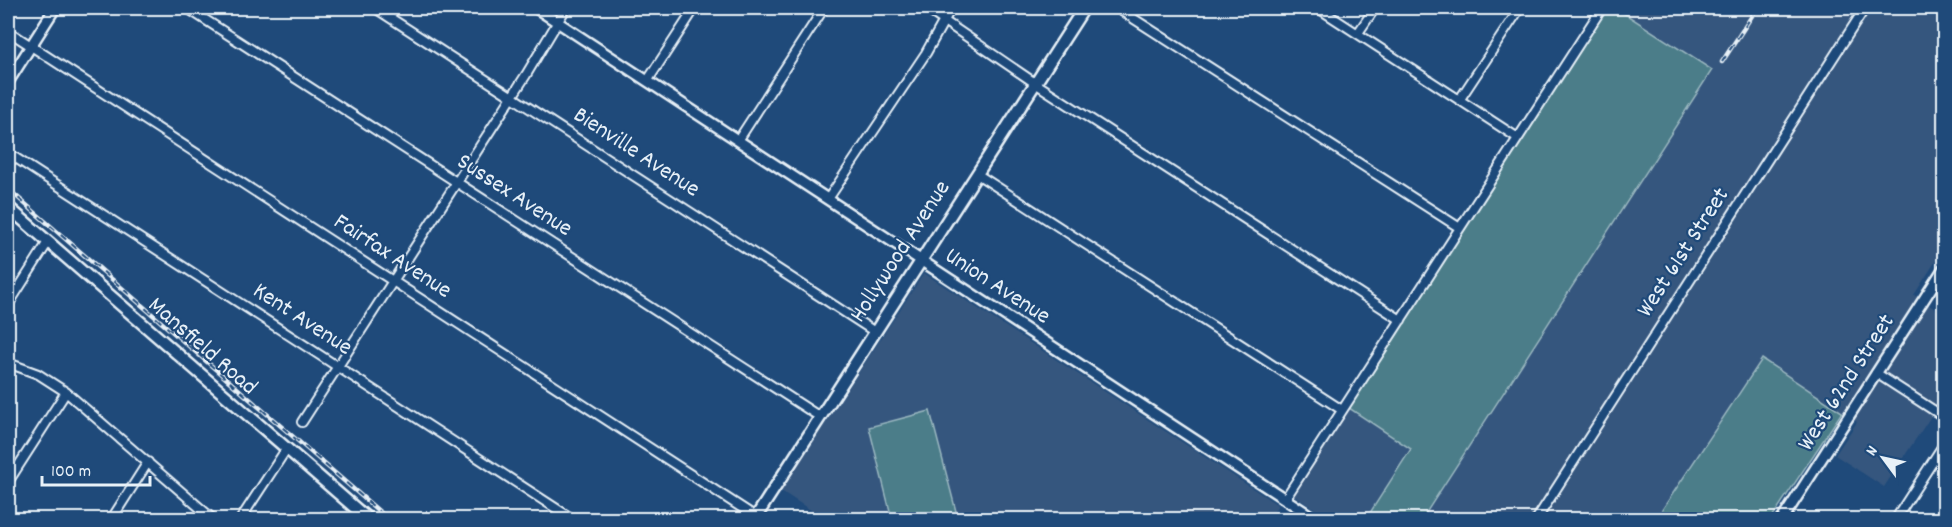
<svg xmlns="http://www.w3.org/2000/svg" width="1952" height="527" font-family="Dekko,sans-serif">
  <rect width="100%" height="100%" fill="#1f4a7a"/>
  <filter id="ink" filterUnits="userSpaceOnUse"><feTurbulence type="fractalNoise" baseFrequency=".0167" numOctaves="2"/><feDisplacementMap in="SourceGraphic" scale="12" xChannelSelector="R" yChannelSelector="G"/><feConvolveMatrix kernelMatrix="1 2 1 2 8 2 1 2 1" color-interpolation-filters="sRGB"/></filter>
  <g filter="url(#ink)">
    <path fill="#35567e" d="M1616,8h328v240l-30,47 30,20v92l-5,-3 -55,83 -49,-32 22,-33 -95,-63 -106,160 -234,1 290,-450z
      M924,273l354,232 -10,15h-442l-45,-29z
      M1349,408l62,41 -45,70h-36l-37,-24z"/>
    <path fill="#4b7d89" stroke="#9ab7c0" stroke-width="1.5" d="M1607,8h9l96,62 -290,449h-56l45,-70 -62,-41z
      M1762,359l80,53 -71,107h-115z
      M930,411l28,108h-66l-23,-92z"/>
    <g fill="none" stroke-linecap="round" stroke-linejoin="round">
      <g stroke="#e8f1f8" stroke-width="12">
        <path id="minor" d="M187,8l633,409
          M375,8l500,324
          M925,8l110,75 366,237
          M1117,8l343,220
          M1318,8l200,130
          M8,31l748,486
          M1358,33l17,-25
          M648,80l47,-72
          M1460,99l60,-91
          M739,139l85,-131
          M8,153l566,367
          M977,174l365,236
          M828,199l98,-146 25,-45
          M8,305l40,-63
          M8,363l30,11 28,18 148,128
          M1876,373l68,44
          M302,422l224,-347 40,-67
          M8,482l58,-90
          M1285,499l317,-491
          M111,520l37,-58
          M240,520l47,-72
          M1536,520l329,-512
          M1895,520l49,-76"/>
      </g>
      <g stroke="#e8f1f8" stroke-width="14">
        <path id="tertiary" d="M536,8l781,512
          M8,82l47,-74
          M1782,520l162,-252"/>
      </g>
      <g stroke="#e8f1f8" stroke-width="15">
        <path id="secondary" d="M8,207l361,313
          M754,520l330,-512"/>
      </g>
      <use href="#minor" stroke="#1f4a7a" stroke-width="8"/>
      <use href="#tertiary" stroke="#1f4a7a" stroke-width="9"/>
      <use href="#secondary" stroke="#1f4a7a" stroke-width="10"/>
      <g stroke="#e8f1f8" stroke-width="4.5">
        <path id="rail" d="M1722,62l35,-54
          M8,189l381,331"/>
      </g>
      <use href="#rail" stroke="#1f4a7a" stroke-width="2" stroke-dasharray="7" stroke-linecap="butt"/>
    </g>
  </g>
  <g text-anchor="middle" dominant-baseline="central" stroke-width="4.5" stroke-linejoin="round" paint-order="stroke">
    <g font-size="24" fill="#e8f1f8" stroke="#1f4a7a">
      <text transform="translate(636 153) rotate(33)">Bienville Avenue</text>
      <text transform="translate(514 196) rotate(33)">Sussex Avenue</text>
      <text transform="translate(901 252) rotate(-57)">Hollywood Avenue</text>
      <text transform="translate(1684 253) rotate(-57)">West 61st Street</text>
      <text transform="translate(392 257) rotate(33)">Fairfax Avenue</text>
      <text transform="translate(997 287) rotate(33)">Union Avenue</text>
      <text transform="translate(302 320) rotate(33)">Kent Avenue</text>
      <text transform="translate(202 347) rotate(41)">Mansfield Road</text>
      <text transform="translate(1847 383) rotate(-57)">West 62nd Street</text>
    </g>
  </g>
  <rect width="1952" height="527" fill="none" stroke="#1f4a7a" stroke-width="30"/>
  <rect x="15" y="15" width="1922" height="497" fill="none" stroke="#e8f1f8" stroke-width="2" filter="url(#ink)"/>
  <g transform="translate(1883 458) rotate(303)" stroke="#1f4a7a" stroke-width="4.5" paint-order="stroke">
  <path d="M0-4.5L10 22L0 15L-10 22Z" fill="#e8f1f8"/>
  <text y="-9" font-size="16" font-weight="bold" text-anchor="middle" fill="#e8f1f8">N</text>
  </g>
  <path d="M42 476v9h108v-9" fill="none" stroke="#e8f1f8" stroke-width="3"/>
  <text x="51" y="476" font-size="18" fill="#e8f1f8" stroke="#1f4a7a" stroke-width="4.5" paint-order="stroke">100 m</text>
</svg>
